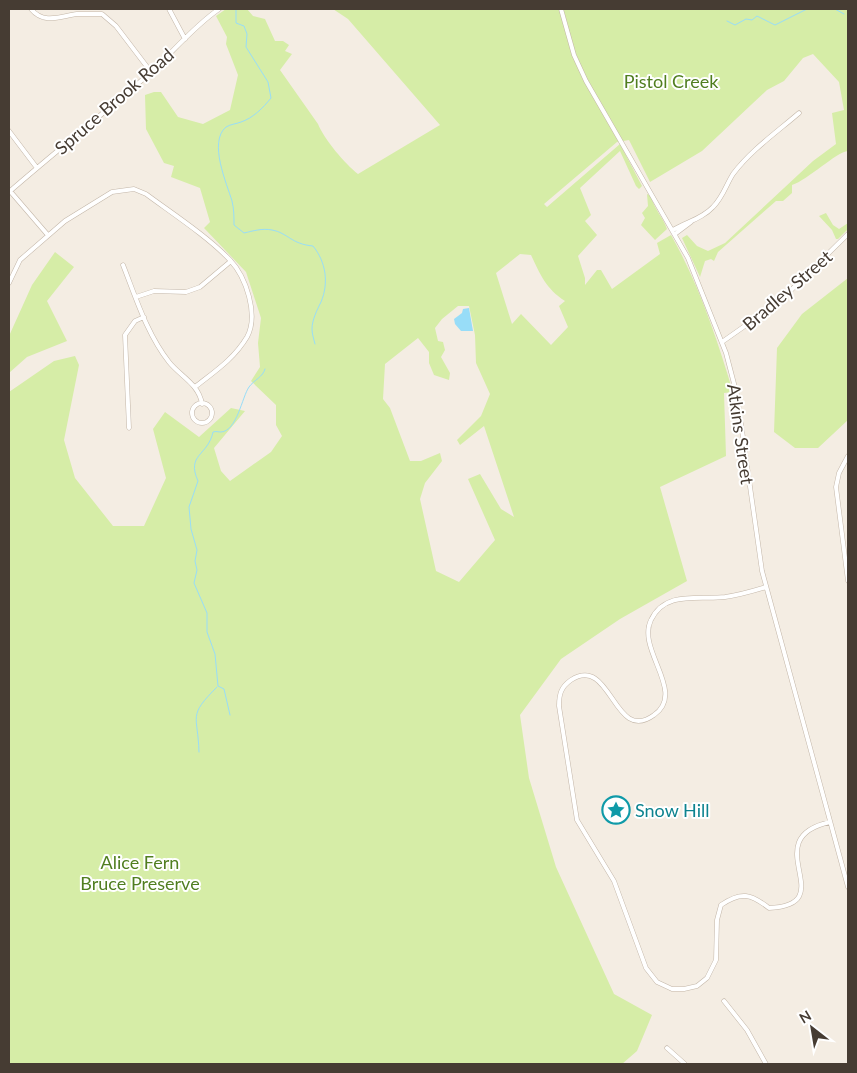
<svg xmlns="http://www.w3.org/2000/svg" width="857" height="1073" font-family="Lato,sans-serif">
  <rect width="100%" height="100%" fill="#f4ede3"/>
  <path fill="#d6eda7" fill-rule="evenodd" d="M226,9h21l6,7 12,3 10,22h8l6,4 -4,6 7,3 -12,16 38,54c6,15 27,40 40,50l82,-49 -92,-106 -15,-10h515v142c-12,1 -40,29 -56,34v8l-9,8h-7l-58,51 -4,9 -3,-2 -6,2 -5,16 -18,-39 5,-3 10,11 11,5 17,-8 88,-82 23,-17 -4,-31 12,-3 -5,-28 -26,-28 -10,4 -19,23 -17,9 -65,61 -52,31 -21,-42 -12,2 -73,62 3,3 73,-63 22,42 -3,3 -3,-3 -16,-35 -40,37 11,27 -6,6 12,14 -19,21 7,22v7l12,-15h4l11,19 48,-35 -3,-11 14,-8c28,49 46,104 62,157l-9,1 2,63 -66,31 27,94 -67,38 -59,40 -41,56 9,63 27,89 58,127 38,21 -15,36 -15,13h-613v-672l45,-31 21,-5 4,9 -15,75 11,38 38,48h31l22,-48 -13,-49 12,-17 34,25 32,-29 14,3 -31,37 7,23 9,10 41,-29 11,-16 -6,-11v-20l-25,-24 9,-14 -2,-24 3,-25 -15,-46 -42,-44 6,-6 -10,-34 -29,-11 3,-11 -10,-3 -18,-34 -1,-34 9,-3h7l17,25 25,7 27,-14 8,-35 -12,-31 1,-7 -11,-21zM520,254l11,1c9,19 15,34 34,46l-6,5 9,21 -17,18 -30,-31 -9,10 -16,-51zM458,306h11l6,29 1,28 14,31 -9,22 -24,24 3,5 24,-19 30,91 -13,-8 -21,-35 -12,5 27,61 -36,42 -23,-11 -16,-72 5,-16 17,-22 -2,-8 -19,8h-11l-20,-53 -7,-9 2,-35 33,-26 11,14v11l5,12 15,5 1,-7 -9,-16 4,-7 -2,-8 -5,-1 -3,-13 7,-9z
    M647,194l4,2c3,13 12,21 16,33l-12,11 -14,-15 4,-7 -3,-5 6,-7z
    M826,213l7,12 6,4 9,-6v6l-10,10h-2l-4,-9 -13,-14z
    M55,252l19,15 -27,34 20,40 -40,16 -18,16v-37l23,-51z
    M848,278v142l-30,28h-23l-21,-16 3,-84 25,-34z"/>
  <path fill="#98ddf8" d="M469,308l4,23h-12l-6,-7 -1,-5 8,-6 1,-4z"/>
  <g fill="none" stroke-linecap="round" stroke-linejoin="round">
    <path stroke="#98ddf8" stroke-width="1" d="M236,9v14l8,3 3,8 -1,13 22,35 3,16c-8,10 -18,20 -30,24 -5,2 -10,2 -15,5 -18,15 1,57 6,74 2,8 2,16 2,24l10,8c9,-2 18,-5 28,-3 16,3 19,14 41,16 13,16 16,37 8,56 -4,8 -9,18 -9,27 0,5 2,11 3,15
      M835,9l9,5
      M727,21l8,4 11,-6 6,1 5,-4 18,9 32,-16
      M230,715l-6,-26 -6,-3 -3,-32 -8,-22v-19l-13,-30 3,-13 -2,-9 2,-11 -6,-21 -2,-22 9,-26c-12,-27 10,-25 15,-49 3,-1 5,0 8,0 16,-1 21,-35 28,-45 5,-7 14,-10 16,-18
      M199,752c-1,-38 -12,-35 18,-65"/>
    <g stroke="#c3b6a8" stroke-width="5">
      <path id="street" d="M31,9c13,16 30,7 46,5 8,0 17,0 25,0l14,12 35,46
        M169,9l16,30
        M561,9l13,46 12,26 102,177 38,95 11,42 25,176 86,316
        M9,131l28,37
        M10,191l37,43
        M9,192c46,-40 94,-78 140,-118 24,-22 44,-47 70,-65
        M673,230c13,-8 29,-11 40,-23 10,-10 13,-22 20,-33 18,-24 44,-42 66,-61
        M675,234l16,-12
        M123,265c13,33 24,69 46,97 11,14 30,22 33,42
        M9,283l11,-23 45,-39 47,-29 22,-3 12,5c27,20 61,42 84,66 16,17 29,55 17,77 -13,22 -33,35 -52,50
        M136,297l18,-6 32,1 14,-5 31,-26
        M722,342l57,-40 69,-68
        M192 413a10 10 0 1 1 20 0a10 10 0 1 1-20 0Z
        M129,428l-4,-93 10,-14 9,-4
        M848,456l-9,17 -3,14 12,94
        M766,587c-13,4 -27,8 -41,10 -26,3 -60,-7 -74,23 -15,30 36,72 3,95 -41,30 -42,-61 -83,-35 -10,7 -12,14 -12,26l18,114 37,61 32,87 11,14 15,7h12l13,-3 10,-8 9,-18 1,-40 4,-15c20,-14 30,-11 48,3 75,-3 -15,-69 61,-86
        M724,1001l23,29 19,34
        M667,1048l18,16"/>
    </g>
    <use href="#street" stroke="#fff" stroke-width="4"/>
  </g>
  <defs>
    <g id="sight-ring" transform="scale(1.4375)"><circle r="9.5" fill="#fff" stroke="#0f9aa8" stroke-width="1.5"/><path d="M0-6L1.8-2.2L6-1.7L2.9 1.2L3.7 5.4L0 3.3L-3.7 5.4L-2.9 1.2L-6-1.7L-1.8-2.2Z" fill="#0f9aa8"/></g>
  </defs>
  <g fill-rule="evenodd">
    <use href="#sight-ring" x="616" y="810"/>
  </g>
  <g text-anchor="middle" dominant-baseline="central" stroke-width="4" stroke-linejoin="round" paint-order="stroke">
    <g font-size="18" fill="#507e20" stroke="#fff">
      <text x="671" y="81">Pistol Creek</text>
      <text x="140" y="862">Alice Fern<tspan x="140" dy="21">Bruce Preserve</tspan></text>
    </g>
    <g font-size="18" fill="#463c33" stroke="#fff">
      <text transform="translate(114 101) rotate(-41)">Spruce Brook Road</text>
      <text transform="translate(787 290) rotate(-41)">Bradley Street</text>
      <text transform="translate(741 434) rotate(82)">Atkins Street</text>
    </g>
    <g font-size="18" fill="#0d838f" stroke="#fff" text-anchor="start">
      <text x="635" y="810">Snow Hill</text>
    </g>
  </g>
  <rect width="857" height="1073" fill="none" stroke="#463c33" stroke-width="20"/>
  <g transform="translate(812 1028) rotate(329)" stroke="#ffffff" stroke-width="4" paint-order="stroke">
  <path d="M0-4L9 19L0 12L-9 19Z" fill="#463c33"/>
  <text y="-8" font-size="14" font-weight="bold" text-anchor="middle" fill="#463c33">N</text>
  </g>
</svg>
